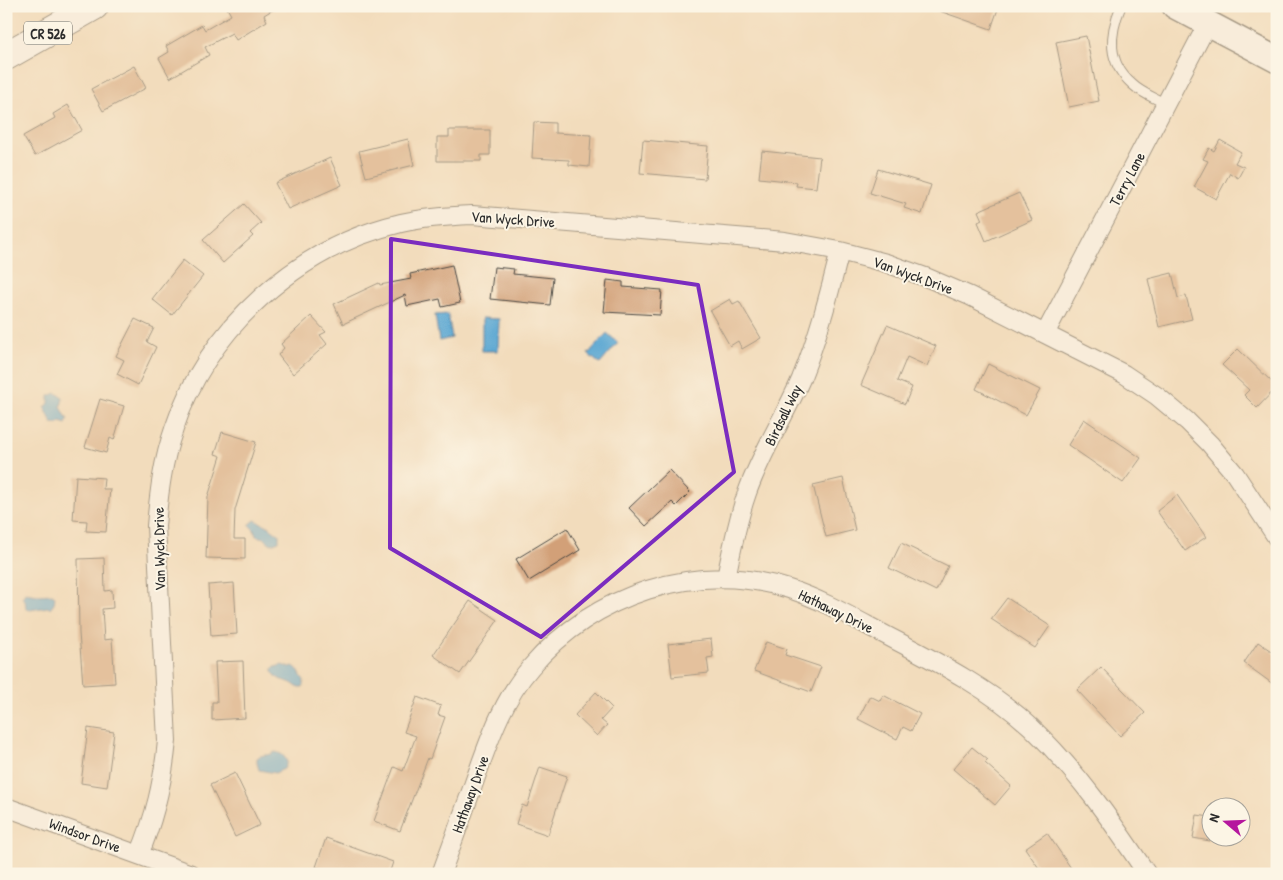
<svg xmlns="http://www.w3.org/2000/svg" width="1283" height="880" font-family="'Patrick Hand',sans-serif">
  <rect width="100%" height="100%" fill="#fcf5e5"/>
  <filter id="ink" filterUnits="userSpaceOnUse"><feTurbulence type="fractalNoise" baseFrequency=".02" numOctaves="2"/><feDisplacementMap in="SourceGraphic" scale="10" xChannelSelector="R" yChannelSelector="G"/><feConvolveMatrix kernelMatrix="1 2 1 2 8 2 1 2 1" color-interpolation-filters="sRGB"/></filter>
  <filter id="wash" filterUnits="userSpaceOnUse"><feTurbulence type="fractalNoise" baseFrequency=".0096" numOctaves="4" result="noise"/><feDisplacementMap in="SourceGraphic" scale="20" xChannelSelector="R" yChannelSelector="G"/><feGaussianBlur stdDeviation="1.12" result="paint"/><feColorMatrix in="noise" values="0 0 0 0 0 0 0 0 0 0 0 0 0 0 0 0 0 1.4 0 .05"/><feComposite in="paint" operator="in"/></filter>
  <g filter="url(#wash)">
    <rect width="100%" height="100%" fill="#f2dcbc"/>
    <path fill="#59a6d2" stroke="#42687e" d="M448,314l4,24 -13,3 -4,-26z
      M482,318l17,1 -1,32h-16z
      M607,333l11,10 -18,21 -12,-10z
      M56,393l7,4 -2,10 7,13 -2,4 -6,-2 -2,2 -6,-1 -7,-15 4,-5v-7z
      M255,520l13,6 11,8v7l-8,3 -7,-6 -8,-2 -2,-6 -5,-5z
      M25,593l13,2 14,-1 3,2 -1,8 -4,5 -2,-2 -18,3 -4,-2 -1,-8 -3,-2z
      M281,665l9,2 3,-1c7,3 6,9 11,14l-1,7h-6c-6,-5 -8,-5 -15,-7 -5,-1 -7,-6 -10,-8l1,-4z
      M275,752c6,1 10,4 12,10l-3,7 -9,4 -16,-3 -2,-7v-5c6,-5 12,-1 18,-6z"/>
    <g id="blocks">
      <path fill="#d2a078" d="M226,6h53l-15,9 3,6 -31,19 -4,-7 -27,14 4,8 -39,23 -11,-20 10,-6 -3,-6 36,-21 3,5 26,-15z
        M932,6h67l-8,23 -60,-21z
        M1086,36l13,65 -30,6 -13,-65z
        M134,66l12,22 -43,23 -12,-22z
        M68,105l14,25 -47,26 -12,-20 32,-18 -2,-4z
        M534,122l21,1v10l36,2 -2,32 -20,-2v-5l-37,-2z
        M449,130h41v25h-9v6h-44v-24h12z
        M408,139l6,26 -48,12 -7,-26z
        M643,140l65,6 -3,33 -65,-6z
        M1220,140l21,12 -6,11 9,4 -6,11 -8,-5 -14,26 -22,-12 14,-26 -5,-2 6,-11 5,3z
        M762,151l58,6 -4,31 -20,-2 1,-4 -38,-4z
        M330,158l12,27 -54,24 -13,-26z
        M878,169l53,16 -9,29 -18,-6 2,-4 -36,-11z
        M1019,193l13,27 -46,21 -8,-19 4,-2 -4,-9z
        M244,204l17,19 -11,10 3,3 -30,27 -20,-23z
        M183,260l20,16 -31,39 -20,-16z
        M452,265l8,38 -18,4 -2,-8 -33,7 -2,-11 -62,29 -9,-20 45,-21 1,2 31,-6 -1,-5z
        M494,267l20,2 -1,5 40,4 -3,27 -60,-6z
        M1172,273l6,25 8,-2 6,23 -33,8 -11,-48z
        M607,280l16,2v5l39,3 -2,25 -56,-3z
        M730,299l3,5 6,-3 22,37 -19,11 -4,-8 -8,5 -20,-35z
        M311,316l15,16 -6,3 7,9 -34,30 -15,-19 6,-7 -3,-4z
        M135,319l19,9 -7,14 9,5 -18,38 -21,-11 7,-14 -8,-4z
        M887,325l49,21 -9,20 -20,-9 -10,24 15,6 -7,17 -44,-19z
        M1238,349l39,38 -20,21 -13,-13 5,-5 -27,-25z
        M988,364l52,26 -14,25 -50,-26z
        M100,399l24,7 -10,34 -4,-2 -4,15 -21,-6z
        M1084,419l57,39 -18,25 -55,-38z
        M222,432l34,10 -21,68 -1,29h11v20l-39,-1 2,-61 13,-41 -6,-2z
        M669,470l21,22 -14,14 -4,-4 -26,24 -17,-18z
        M76,476l28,2 -1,11h7l-4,43 -20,-1 1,-10 -14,-1z
        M843,478l12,52 -29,7 -13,-52z
        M1177,495l29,42 -21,14 -28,-40z
        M567,528l13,22 -51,31 -13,-22z
        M901,543l47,23 -12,25 -47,-23z
        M104,558l1,33 7,-1 1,18 -11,1 2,31 8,-1 3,44 -32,2 -4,-52 -1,-74z
        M234,583l3,51 -26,2 -3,-51z
        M1007,598l43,28 -15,22 -44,-29z
        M470,601l28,19 -38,54 -27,-19z
        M711,639l2,18 -6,1 2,15 -37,4 -4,-33z
        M766,642l21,7 -2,6 36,12 -10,25 -57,-21z
        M1258,642l19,13v32l-33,-24z
        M243,661l2,57 -33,2v-18h5l-2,-40z
        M1101,667l44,46 -25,23 -43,-46z
        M596,692l16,16 -11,12 6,5 -10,11 -22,-21z
        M883,695l37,19 -9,17 -8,-4 -6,12 -39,-20 12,-23 10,5z
        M417,697l24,9 -3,9 7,2 -15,42 -2,-1 -28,73 -26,-10 20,-54 9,4 13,-35 -12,-4z
        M88,728l26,4 -7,55 -26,-4z
        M972,747l16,13 -3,3 26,23 -16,19 -42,-36z
        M540,767l27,9 -19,59 -32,-11 6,-19 5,2z
        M235,773l25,52 -25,12 -25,-52z
        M1197,815l13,2v24l-17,-3z
        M1047,833l28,41h-32l-18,-26z
        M326,838l67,24 -4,12h-53l-20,-7z"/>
    </g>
  </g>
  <g filter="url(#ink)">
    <use href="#blocks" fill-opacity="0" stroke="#494641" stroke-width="1"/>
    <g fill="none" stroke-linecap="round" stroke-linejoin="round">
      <g stroke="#494641" stroke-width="11">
        <path id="lane" d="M1121,6c-12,29 -14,56 11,78 9,9 23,14 34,20"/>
      </g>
      <g stroke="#494641" stroke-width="20">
        <path id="street" d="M1045,334l163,-311
          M726,578c6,-29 11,-57 21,-85 14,-40 37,-75 54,-114 17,-42 28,-84 39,-128
          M6,807l185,67
          M139,855c16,-38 24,-72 28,-114l-11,-215c3,-34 7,-66 18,-97 33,-101 124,-182 227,-206 23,-5 47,-7 71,-8l313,26 55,10 46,12 42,15 42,18 154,78 33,22 30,25 23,23 25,30 42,64
          M441,874c12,-33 24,-65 35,-97 14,-39 27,-78 55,-110 62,-72 164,-108 258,-78 37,12 71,33 106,51 48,25 96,50 136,87 47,45 80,93 116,147"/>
      </g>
      <g stroke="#494641" stroke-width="28">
        <path id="secondary" d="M1175,6l102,54"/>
      </g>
      <g stroke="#494641" stroke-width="30">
        <path id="primary" d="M6,56l88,-50"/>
      </g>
      <use href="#lane" stroke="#fff" stroke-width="9"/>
      <use href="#street" stroke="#fff" stroke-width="18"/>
      <use href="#secondary" stroke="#fff" stroke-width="25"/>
      <use href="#primary" stroke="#fff" stroke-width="28"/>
    </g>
  </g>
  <path d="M0 0H1283V880H0ZM391,239l307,46 36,187 -193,165 -151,-89z" fill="#f2dcbc" fill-opacity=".55" fill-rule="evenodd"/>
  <path fill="none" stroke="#7b2cbf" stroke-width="4" stroke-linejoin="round" d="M391,239l307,46 36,187 -193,165 -151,-89z"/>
  <g text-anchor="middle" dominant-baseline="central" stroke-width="4" stroke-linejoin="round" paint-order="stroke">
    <rect fill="#fcf5e5" stroke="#6a6863" stroke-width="1" x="24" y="21.5" width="48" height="23" rx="4"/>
    <g font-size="14" font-weight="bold" fill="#2b2b2b">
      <text x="48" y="33">CR 526</text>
    </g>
    <g font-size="15" fill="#2b2b2b" stroke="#fcf5e5">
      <text transform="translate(1127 179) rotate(-62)">Terry Lane</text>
      <text transform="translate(513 219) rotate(4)">Van Wyck Drive</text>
      <text transform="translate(913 275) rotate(20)">Van Wyck Drive</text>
      <text transform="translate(783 415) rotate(-64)">Birdsall Way</text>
      <text transform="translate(159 549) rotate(-91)">Van Wyck Drive</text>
      <text transform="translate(836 611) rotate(26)">Hathaway Drive</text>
      <text transform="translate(470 794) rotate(-70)">Hathaway Drive</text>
      <text transform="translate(85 835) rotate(20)">Windsor Drive</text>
    </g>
  </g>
  <rect width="1283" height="880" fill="none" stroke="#fcf5e5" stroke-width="25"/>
  <g transform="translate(1226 822) rotate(289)"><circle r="24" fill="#fcf5e5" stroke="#a8a49b"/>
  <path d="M0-4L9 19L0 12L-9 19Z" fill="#b5179e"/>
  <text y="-8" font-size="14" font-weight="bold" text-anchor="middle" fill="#2b2b2b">N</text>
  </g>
</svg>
